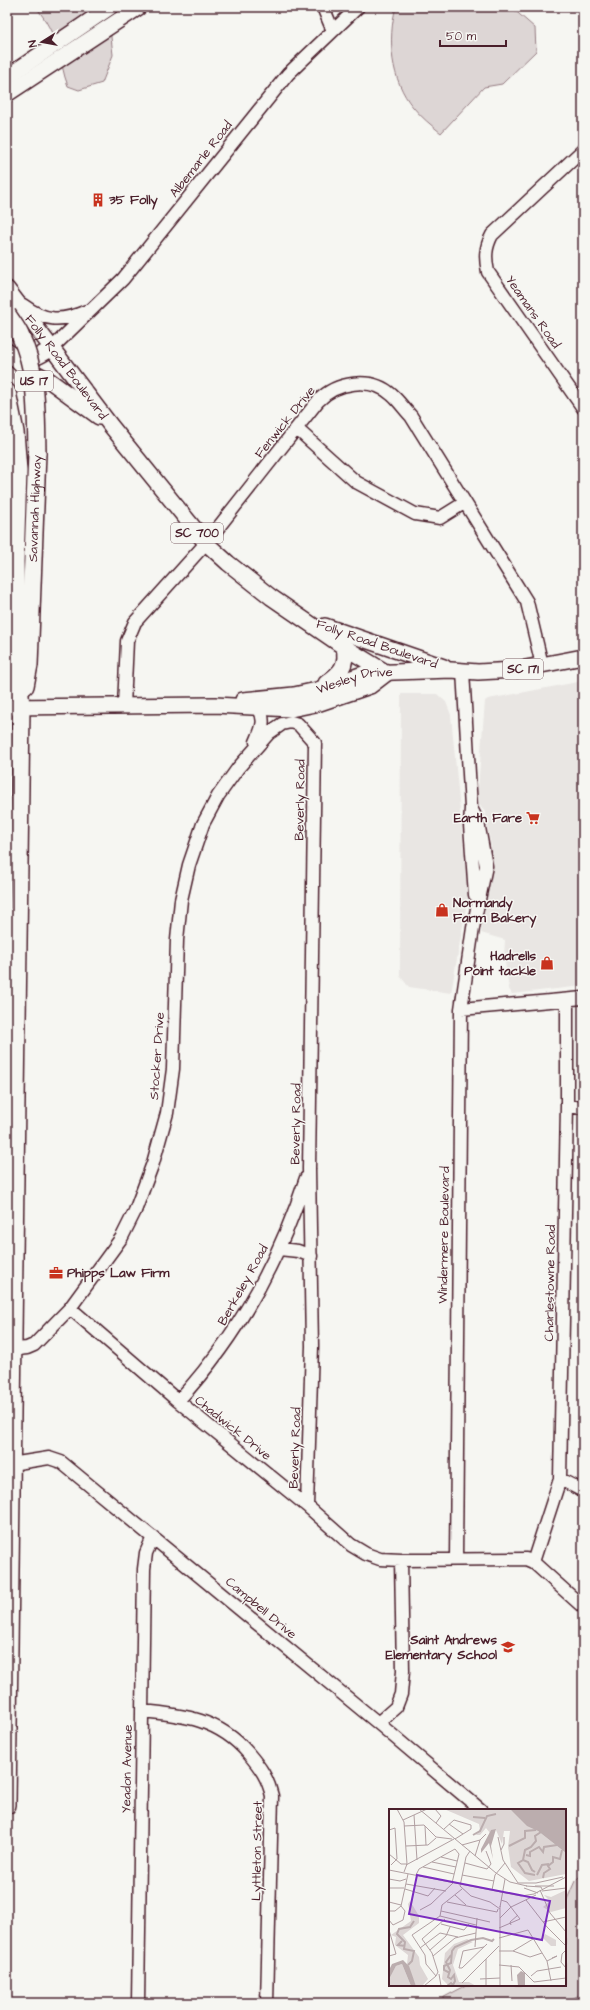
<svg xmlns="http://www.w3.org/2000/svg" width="590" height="2010" font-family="'Architects Daughter',sans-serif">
  <rect width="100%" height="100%" fill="#f6f6f2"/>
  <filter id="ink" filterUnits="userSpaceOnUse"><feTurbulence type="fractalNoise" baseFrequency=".025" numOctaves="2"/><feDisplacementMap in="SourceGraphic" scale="8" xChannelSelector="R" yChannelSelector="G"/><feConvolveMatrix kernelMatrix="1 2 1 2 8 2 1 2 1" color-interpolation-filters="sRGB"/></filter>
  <g filter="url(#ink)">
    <path fill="#e9e6e3" d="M7,515l3,3 1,165 -4,5z
      M583,681v305l-71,8 -3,-5 -5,-33 1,-16 -24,-7 6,-51 4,-15v-21l-6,-34 -8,-11 8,-100 3,-2z
      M401,694h36l9,8 5,13 17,181 -17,97 -42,-6 -9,-11z"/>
    <path fill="#ddd6d5" stroke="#947a80" d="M36,7h81l-7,21 3,27 -11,28 -23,7 -11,-4c-5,-12 -6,-24 -10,-37 -5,-16 -12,-29 -22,-42z
      M396,7h115l24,21 1,23 -34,33 -18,3 -43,46c-10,-8 -20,-16 -28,-26 -22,-26 -26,-68 -17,-100z
      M583,1873v120l-19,10h-131l34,-18h98v-81l10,-23z"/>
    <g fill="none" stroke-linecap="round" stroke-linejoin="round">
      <g stroke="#4a1f2b" stroke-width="15">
        <path id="minor" d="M323,7l10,24
          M583,150l-91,85c-7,13 -7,23 -4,37l95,136
          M23,305c23,17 38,17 64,6
          M52,348l71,-69 165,-205 70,-67
          M297,429l59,53 59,32 25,4 24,-15
          M463,671l8,137 -1,17 5,70
          M124,706l3,-65 8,-19 71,-79 112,-142c18,-19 53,-25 74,-6 7,6 13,15 19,21l116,186 15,63
          M256,742c5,-12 11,-22 2,-34
          M461,1009l122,-11
          M567,1106l16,2
          M279,1249l19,2 13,5
          M70,1308l108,93 129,105 44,39 15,9 14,5 21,1 125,-1 7,3 50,45
          M7,1350l20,-2 7,-3 36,-37 52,-71 13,-26 18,-48 14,-50 6,-44 4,-129 4,-40 8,-35 14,-41 15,-28 20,-28 31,-35 13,-9 9,-2 7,2 17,19 -6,426 3,177 -5,160
          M178,1401c60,-65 101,-140 128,-223
          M11,1464l38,-6 12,4 317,261 103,87
          M560,1479l23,12
          M456,1559l5,-550 12,-81 13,-62 -8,-44 -7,-14
          M533,1562l27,-83 7,-373v-106
          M142,1711c42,4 77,8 106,42 12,14 20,25 24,43l-5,207
          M378,1723l18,-16 5,-13 2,-23 -2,-111
          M138,2003l6,-434 2,-16 7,-16"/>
      </g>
      <g stroke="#4a1f2b" stroke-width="18">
        <g id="major">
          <path d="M7,77l103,-70"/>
          <path d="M7,94l132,-87"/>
          <path id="s1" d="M7,289l104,137 95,117 22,20 43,34 73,50 43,26"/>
          <path d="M7,351l15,15 28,15 49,36"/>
          <path d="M17,359c15,2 23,-3 35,-11"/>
          <path d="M325,626l119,41"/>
          <path d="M326,683c14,-10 22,-17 18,-36"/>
          <path id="s2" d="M243,700l51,-5 23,-5 49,-17 85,-3 27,2 37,-2 68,-13"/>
          <path d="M7,707l208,-2 76,4 29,-6 50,-17 17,-13"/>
        </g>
      </g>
      <g stroke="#4a1f2b" stroke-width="20">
        <g id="highway">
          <path d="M7,392l8,40 3,39 -3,91 2,99 4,46 -14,1098"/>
          <path id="s3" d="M25,686l4,-21 8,-212"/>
        </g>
      </g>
      <use href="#minor" stroke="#f6f6f2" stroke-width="12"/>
      <use href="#major" stroke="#f6f6f2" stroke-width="15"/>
      <use href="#highway" stroke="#f6f6f2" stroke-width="17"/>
      <g stroke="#4a1f2b" stroke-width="20" stroke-linecap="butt">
        <path id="highway-bridge" d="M7,314c4,7 10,14 13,21 18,37 16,78 17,118"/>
      </g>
      <use href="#highway-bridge" stroke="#f6f6f2" stroke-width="17"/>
    </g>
  </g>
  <defs>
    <g id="building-bare" transform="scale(1.08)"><path d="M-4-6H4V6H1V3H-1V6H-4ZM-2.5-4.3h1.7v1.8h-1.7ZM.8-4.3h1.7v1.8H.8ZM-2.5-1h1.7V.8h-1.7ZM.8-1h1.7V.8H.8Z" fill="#c8321e" stroke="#f6f6f2" stroke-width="2.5" paint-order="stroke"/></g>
    <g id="supermarket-bare" transform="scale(1.08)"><path d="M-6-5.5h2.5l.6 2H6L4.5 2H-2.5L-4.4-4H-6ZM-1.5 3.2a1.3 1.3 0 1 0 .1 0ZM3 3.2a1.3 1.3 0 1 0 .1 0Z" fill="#c8321e" stroke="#f6f6f2" stroke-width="2.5" paint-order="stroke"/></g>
    <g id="shop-bare" transform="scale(1.08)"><path d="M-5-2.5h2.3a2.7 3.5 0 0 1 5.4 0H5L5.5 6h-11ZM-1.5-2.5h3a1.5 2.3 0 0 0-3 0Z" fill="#c8321e" stroke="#f6f6f2" stroke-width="2.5" paint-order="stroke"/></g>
    <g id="office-bare" transform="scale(1.08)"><path d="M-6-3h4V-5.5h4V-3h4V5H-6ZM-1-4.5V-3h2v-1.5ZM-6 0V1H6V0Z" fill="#c8321e" stroke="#f6f6f2" stroke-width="2.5" paint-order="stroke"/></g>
    <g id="school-bare" transform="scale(1.08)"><path d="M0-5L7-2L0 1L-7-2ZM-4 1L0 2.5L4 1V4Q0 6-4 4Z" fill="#c8321e" stroke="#f6f6f2" stroke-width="2.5" paint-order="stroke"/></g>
  </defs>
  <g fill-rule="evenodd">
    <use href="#building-bare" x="98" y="200"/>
    <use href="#supermarket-bare" x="533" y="818"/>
    <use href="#shop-bare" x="442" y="910"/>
    <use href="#shop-bare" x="547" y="963"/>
    <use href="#office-bare" x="56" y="1273"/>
    <use href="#school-bare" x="508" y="1647"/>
  </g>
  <g text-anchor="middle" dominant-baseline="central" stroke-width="3" stroke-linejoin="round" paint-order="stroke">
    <g fill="#f6f6f2" stroke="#7e6067" stroke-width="1">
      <rect x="15" y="371" width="38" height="20" rx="3"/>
      <rect x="171" y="523" width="52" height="20" rx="3"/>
      <rect x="503" y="659" width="40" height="20" rx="3"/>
    </g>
    <g font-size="12" font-weight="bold" fill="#4a1f2b">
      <text x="34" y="381">US 17</text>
      <text x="197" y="533">SC 700</text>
      <text x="523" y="669">SC 171</text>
    </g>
    <g font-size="13" fill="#4a1f2b" stroke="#f6f6f2">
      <text transform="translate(201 159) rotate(-52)">Albemarle Road</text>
      <text transform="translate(533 312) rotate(55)">Yeamans Road</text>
      <text stroke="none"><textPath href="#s1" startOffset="98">Folly Road Boulevard</textPath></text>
      <text transform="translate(285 422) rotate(-51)">Fenwick Drive</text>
      <text stroke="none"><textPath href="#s3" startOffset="178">Savannah Highway</textPath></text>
      <text transform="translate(377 644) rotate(19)">Folly Road Boulevard</text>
      <text stroke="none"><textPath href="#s2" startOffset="114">Wesley Drive</textPath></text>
      <text transform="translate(300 800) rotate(-89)">Beverly Road</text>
      <text transform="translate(157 1056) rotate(-86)">Stocker Drive</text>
      <text transform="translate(296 1124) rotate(-89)">Beverly Road</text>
      <text transform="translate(444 1235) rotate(-89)">Windermere Boulevard</text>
      <text transform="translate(550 1283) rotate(-89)">Charlestowne Road</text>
      <text transform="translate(243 1285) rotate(-61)">Berkeley Road</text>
      <text transform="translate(233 1428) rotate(39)">Chadwick Drive</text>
      <text transform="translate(295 1448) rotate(-88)">Beverly Road</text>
      <text transform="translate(261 1608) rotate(40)">Campbell Drive</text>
      <text transform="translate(127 1769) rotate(-89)">Yeadon Avenue</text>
      <text transform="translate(257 1851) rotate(-89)">Lyttleton Street</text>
    </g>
    <g font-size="13" font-weight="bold" fill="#4a1f2b" stroke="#f6f6f2" text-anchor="start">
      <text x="109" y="200">35 Folly</text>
      <text x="522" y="818" text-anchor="end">Earth Fare</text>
      <text x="453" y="903">Normandy<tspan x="453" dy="15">Farm Bakery</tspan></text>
      <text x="536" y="956" text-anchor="end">Hadrells<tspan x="536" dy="15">Point tackle</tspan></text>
      <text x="67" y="1273">Phipps Law Firm</text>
      <text x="497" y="1640" text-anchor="end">Saint Andrews<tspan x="497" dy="15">Elementary School</tspan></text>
    </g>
  </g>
  <g transform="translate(389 1809)">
    <rect width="177" height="177" fill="#f6f6f2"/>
    <path d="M55,0h66l56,44v21l-37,7 -18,-14 -3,-20 2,-16h-6l-2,13 -6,-14h-5l-1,3 -4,-5 -6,7h-4l4,-5 -1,-6zM177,81v18l-15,4 -8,-5 7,-6 -6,-6 7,2zM21,92l9,15v7l-16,12 16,22 1,8 8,14 -5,6 -7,1 -9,-22 1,-9 -13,-10 1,-8 -5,-2 20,-14 -3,-17zM156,125l11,6v6h-5l-9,-9zM78,130l6,3 -15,7 -5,16 6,17h10l7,4h-27l-7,-7 3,-26 9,-9zM13,155l9,22h-22l1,-10 6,-10z" fill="#ddd6d5"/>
    <path d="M121,0h56v44l-28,-22 -11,-5zM107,20l-5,17 2,13 -4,-16 -8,10v-4l10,-19zM14,151l6,6 7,20h-5l-9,-22 -6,2 -7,13v-9l3,-6zM132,162l4,2v13h-7l-1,-11z" fill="#bbadae"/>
    <path fill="none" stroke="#bbadae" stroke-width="2" d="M84,8l12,1M84,26l7,-4 7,-15 9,-2M120,37l16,-8v-7l11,-1M137,46l4,1v-4l9,-5 4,5 1,-5 13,-2M134,51l5,2 4,8 3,2M146,66l-10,-2 -7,-10 5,-3 2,-10 6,-3 5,-6 -1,-5 6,-4M148,66l5,-10 7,-1M154,69l1,-5 6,-4 -2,-3 5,-4v-5l7,2 2,-9M13,132l-4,4 7,1M19,156l4,-4 2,-10 -10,-2 1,-7 -8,-8 2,-5 11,-2 4,-6M61,164l-6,-3v-4l7,-3 1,-12 3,-4 16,-7 12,-2 9,3 2,-2M58,177l4,-3 2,2 2,-4 -1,-6 -3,4 -3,-2 2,-7 -4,-8 5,-7"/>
    <path fill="none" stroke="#b1a0a2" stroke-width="1" d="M8,0l7,13 3,42 -3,8M30,0l77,64 14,9 17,4M46,0l6,7 -5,7M25,6l3,45M14,11l24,-11M60,15l14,10M15,17l20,-1 12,12 16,2M36,17l1,19M55,20l10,-9 17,5v4l-16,10M0,21l6,-2 2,31 -6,6M109,28l5,23 15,23M73,36l18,-5M17,37l22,-1 8,-7M112,41l3,-6v-7M81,42l-4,6 -6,29 11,10 19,6 10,7M0,45l12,10h6M86,47l5,-16 6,-6M52,48l16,4M43,53l24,5M76,54l22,6 4,-5 -5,-13M17,56l48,-26M34,58l31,7M0,61l132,26 13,-2 32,-17M27,66l3,-6 36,-20 4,5 -7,29M73,66l32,6M0,70l11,2 6,-2M129,74h18l27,-6M17,75l40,7M137,77l15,1 1,2M146,77h19M0,79h15M135,79l14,5M16,80l23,7 7,-8M103,81l3,-15 10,-12M151,81l10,23 16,19M153,82l24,-3M66,86l11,10M137,91l21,27 19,19M0,93l12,3M58,93l50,10 1,-3M12,97l7,-32M111,98l5,-28M31,101l11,-6 22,-21M0,102h6l6,-5M52,102l49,11M51,107l36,9M111,109l11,-11 25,-12M56,110l-23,20 10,14 6,19 -2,4 -10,-12 -1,-9 -13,-20 28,-19 2,-11 20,-16M0,111l4,5 10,-5 2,-9 -4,-5M154,113l23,-5M52,115l23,6 5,-6M122,116l-1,-3 8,-7M110,119l21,-9 -13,-17 -6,-2M0,121l7,24 -7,2M110,129l29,-8 19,31 4,20M86,138l2,-29M95,138l-21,4 -4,17h3l25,-24M31,139l20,-15 18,4M41,141l16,-14 4,-9M177,141l-4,4 -1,8 5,6M110,142h14l17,6 12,-4M124,142l20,-12M44,147l22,-18 21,-5M97,150v27M158,152l10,-5 -5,2M110,156l20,2 15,15 32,-4M122,156l1,16M50,165l2,12M142,167l6,-5 24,-4M91,170l20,-1M73,174l37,-37M35,177l12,-10M111,177v-80"/>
    <path fill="#7b2cbf" fill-opacity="0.15" stroke="#7b2cbf" stroke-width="2" d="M28,66l133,26 -8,39 -133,-26z"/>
    <rect width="177" height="177" fill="none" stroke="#4a1f2b" stroke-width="2"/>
  </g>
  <rect width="590" height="2010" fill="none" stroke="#f6f6f2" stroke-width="24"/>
  <rect x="12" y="12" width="566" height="1986" fill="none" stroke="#4a1f2b" stroke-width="1.5" filter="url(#ink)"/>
  <g transform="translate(42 42) rotate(259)" stroke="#f6f6f2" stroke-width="3" paint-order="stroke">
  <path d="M0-3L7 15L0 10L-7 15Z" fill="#4a1f2b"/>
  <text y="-6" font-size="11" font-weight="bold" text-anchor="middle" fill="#4a1f2b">N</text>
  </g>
  <path d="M440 40v6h66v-6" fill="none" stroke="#4a1f2b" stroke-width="2"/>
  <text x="446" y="40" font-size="12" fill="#4a1f2b" stroke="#f6f6f2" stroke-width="3" paint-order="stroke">50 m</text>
</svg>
